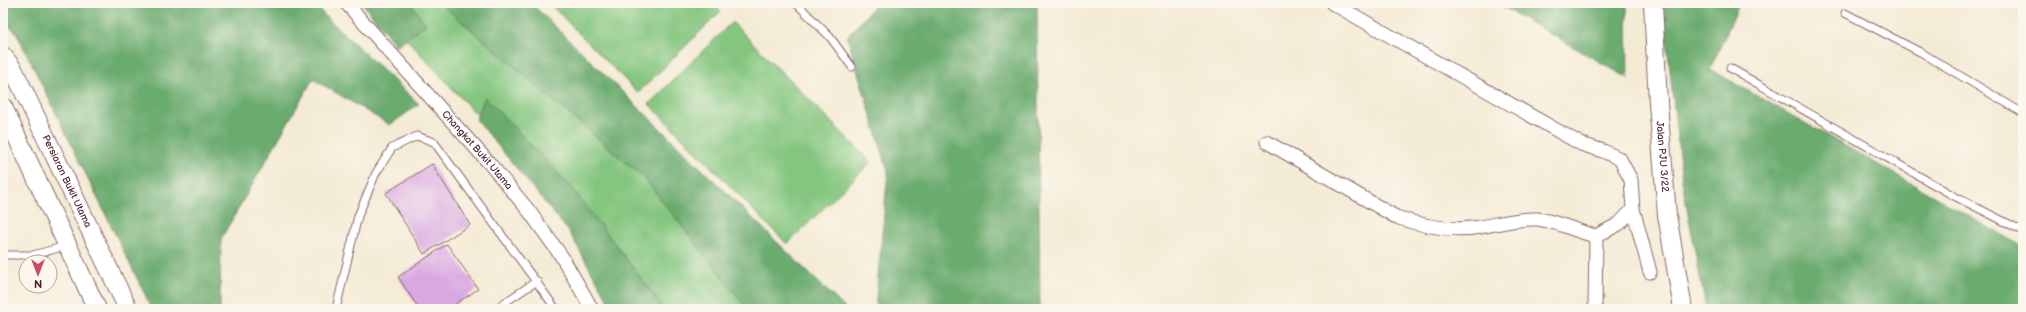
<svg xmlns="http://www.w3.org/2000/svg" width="2026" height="312" font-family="'Balsamiq Sans',sans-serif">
  <rect width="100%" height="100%" fill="#fbf7ec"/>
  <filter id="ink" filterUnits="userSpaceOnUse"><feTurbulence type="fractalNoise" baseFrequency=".025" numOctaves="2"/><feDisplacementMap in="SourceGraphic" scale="8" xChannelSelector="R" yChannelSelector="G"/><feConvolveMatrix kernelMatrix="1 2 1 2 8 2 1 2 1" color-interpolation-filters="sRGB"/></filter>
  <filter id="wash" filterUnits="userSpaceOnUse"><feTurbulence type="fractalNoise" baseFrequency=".012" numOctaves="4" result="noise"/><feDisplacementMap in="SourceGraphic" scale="16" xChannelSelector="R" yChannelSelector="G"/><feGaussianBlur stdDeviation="0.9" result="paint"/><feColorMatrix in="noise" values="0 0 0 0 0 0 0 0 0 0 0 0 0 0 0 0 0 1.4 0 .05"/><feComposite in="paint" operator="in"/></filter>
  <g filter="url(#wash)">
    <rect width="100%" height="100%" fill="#f4ebd5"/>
    <path fill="#84c67f" stroke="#677255" d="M373,3h144l288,306h-183l-69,-112z
      M549,3h164l8,8 -83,82z
      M732,22l139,140 -84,82 -138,-140z"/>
    <path fill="#6bab6e" stroke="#5a654c" d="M3,3h312l9,12 95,89 -29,21 -77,-46 -92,160 -1,70h-68l-136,-277 -13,-10z
      M362,3h48l16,21 -30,22z
      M440,3h91l315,306h-99l-102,-130z
      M877,3h160l3,306h-165l13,-138 -41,-134z
      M1496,3h131l1,75z
      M1664,3h76l-30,66 313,178v62h-317l-24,-128 -18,-165z
      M485,97l88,92 92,120h-52l-44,-77 -93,-113z"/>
    <g id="blocks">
      <path fill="#d9a8e2" d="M432,164l38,61 -46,29 -38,-61z
        M447,244l31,45 -30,20h-29l-21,-32z"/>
    </g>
  </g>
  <g filter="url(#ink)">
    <use href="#blocks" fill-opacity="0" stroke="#866666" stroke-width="1"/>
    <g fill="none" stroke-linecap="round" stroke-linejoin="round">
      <g stroke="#866666" stroke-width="9">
        <path id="lane" d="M796,3l34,34 22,30
          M1845,13l77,40 101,60
          M1730,68l224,128 69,35
          M3,255h30l33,-9
          M336,309l22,-93 18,-43 16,-25 25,-12 17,6 122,167
          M495,309l42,-28"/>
      </g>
      <g stroke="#866666" stroke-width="15">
        <g id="street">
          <path id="s1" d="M346,3l144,161 39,47 33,46 30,52"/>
          <path d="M1332,3l249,141 22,7 17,8 11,21 2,29 17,63"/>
          <path d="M1267,142l129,75c26,9 55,15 84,10 19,-3 37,-9 57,-8 21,2 39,13 59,17l23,-12 14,-15"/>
          <path d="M1595,309l1,-73"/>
        </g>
      </g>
      <g stroke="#866666" stroke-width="20">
        <g id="secondary">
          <path id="s2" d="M1653,3l5,100 9,112 16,94"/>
          <path id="s3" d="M3,56l10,13 115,240"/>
          <path d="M3,107l94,202"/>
        </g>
      </g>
      <use href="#lane" stroke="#fff" stroke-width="7"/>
      <use href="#street" stroke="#fff" stroke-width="13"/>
      <use href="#secondary" stroke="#fff" stroke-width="18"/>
    </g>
  </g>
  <g text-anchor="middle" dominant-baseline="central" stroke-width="3.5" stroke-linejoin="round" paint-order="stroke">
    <g font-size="10" fill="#4a1f2b" stroke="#fbf7ec">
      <text stroke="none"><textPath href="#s1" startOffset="197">Changkat Bukit Utama</textPath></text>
      <text stroke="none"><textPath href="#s2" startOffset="154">Jalan PJU 3/22</textPath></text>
      <text stroke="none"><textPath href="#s3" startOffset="141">Persiaran Bukit Utama</textPath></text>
    </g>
  </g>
  <rect width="2026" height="312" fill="none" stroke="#fbf7ec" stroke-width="16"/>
  <g transform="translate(38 274) rotate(180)"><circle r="19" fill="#fbf7ec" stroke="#b4a19f"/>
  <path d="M0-3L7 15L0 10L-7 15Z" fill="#d1495b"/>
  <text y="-6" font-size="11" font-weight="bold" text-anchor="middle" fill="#4a1f2b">N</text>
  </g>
</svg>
